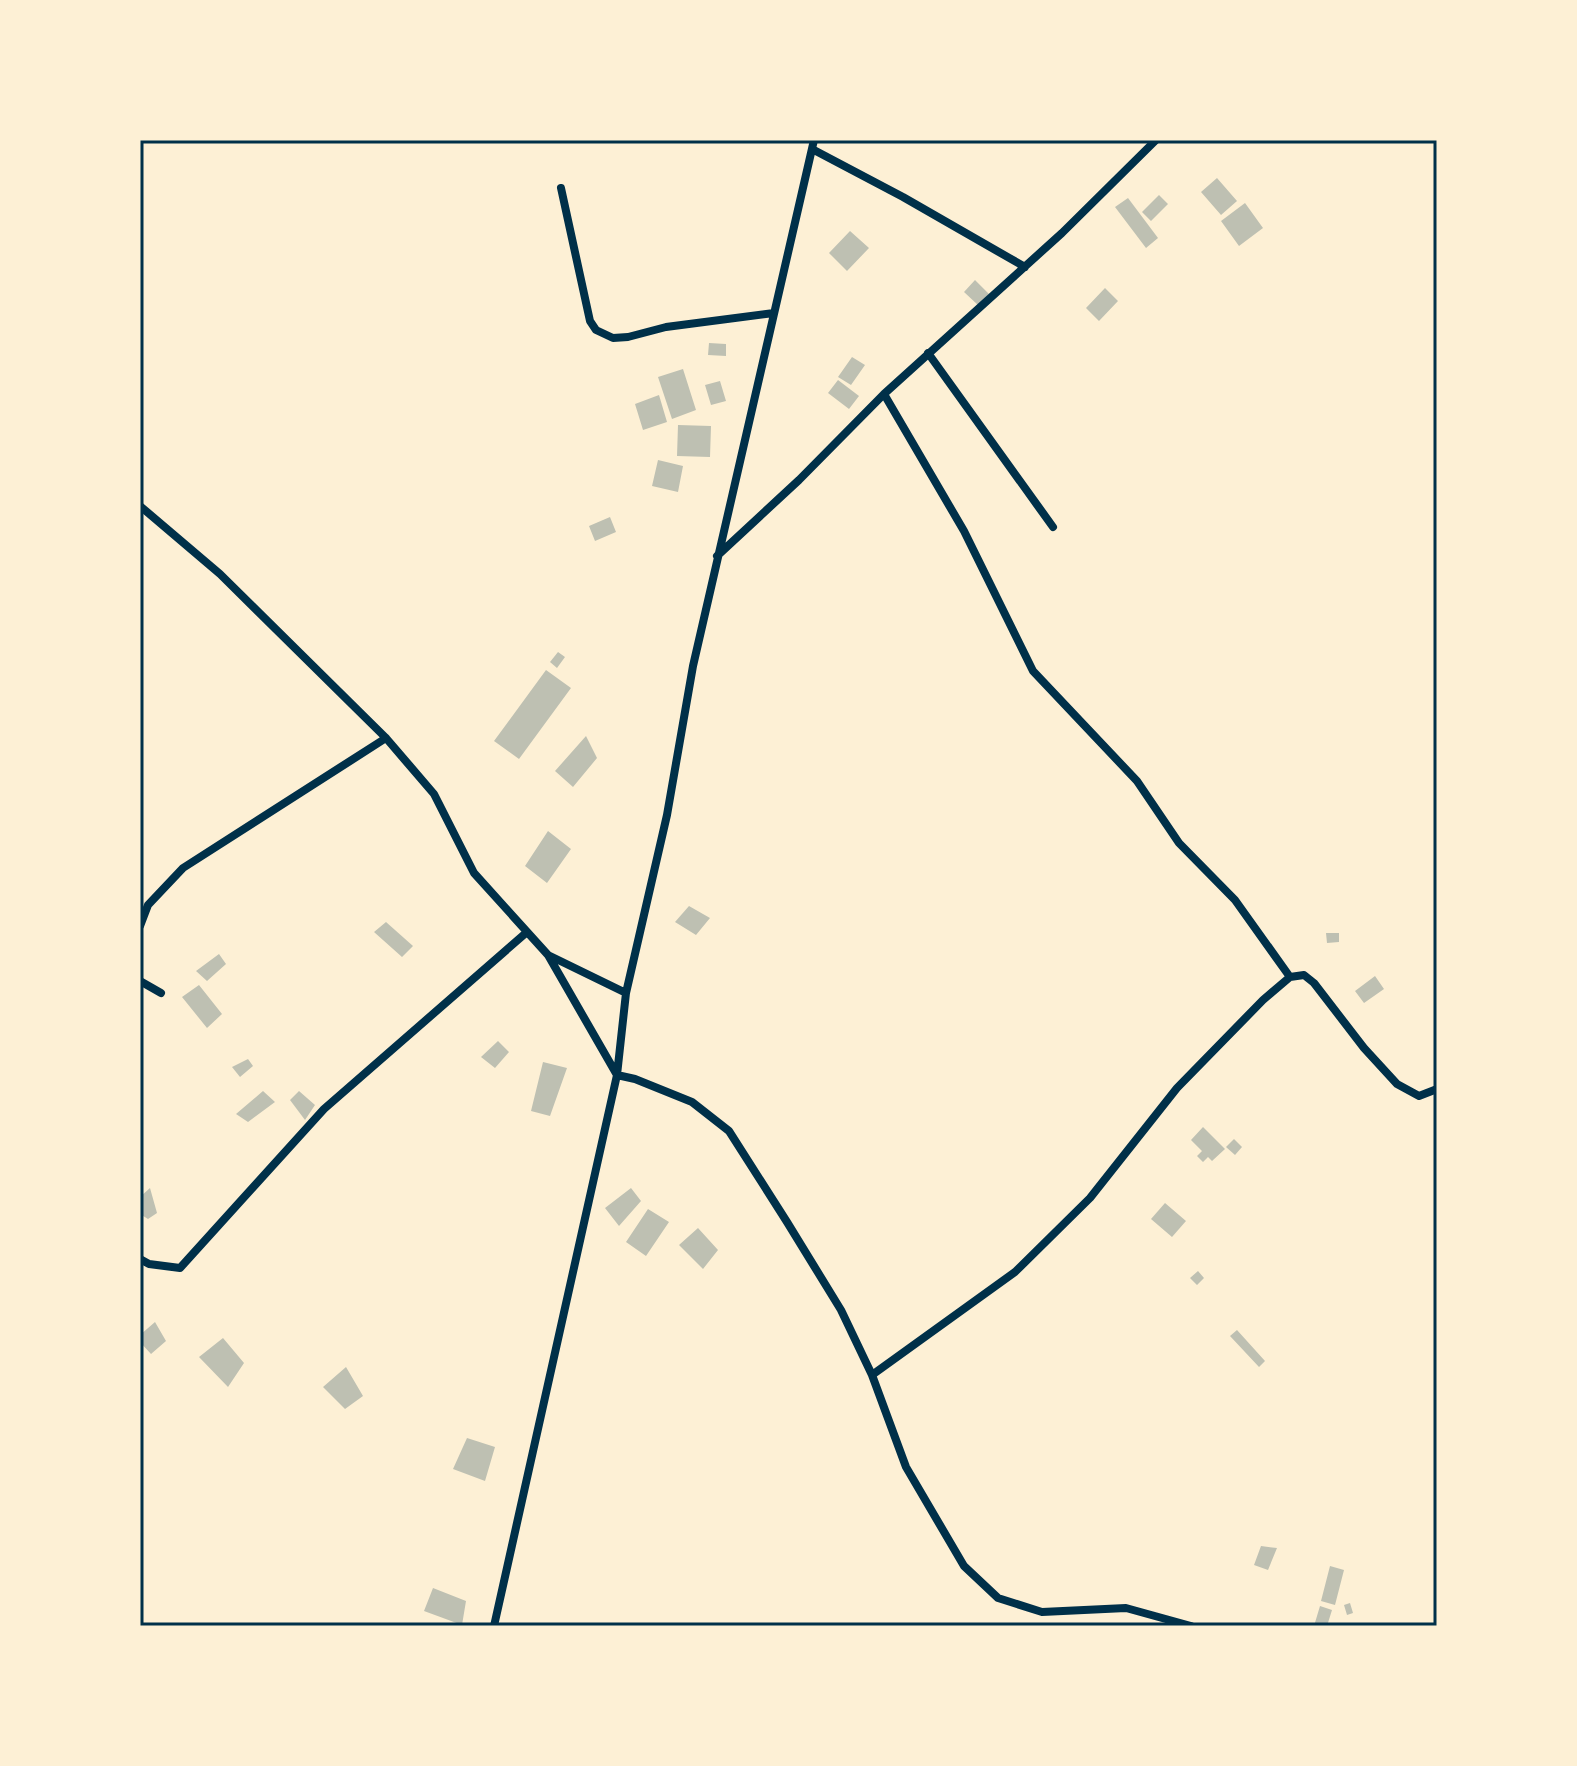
<svg xmlns="http://www.w3.org/2000/svg" width="1577" height="1766" font-family="'PT Serif',serif">
  <rect width="100%" height="100%" fill="#fdf0d5"/>
  <path fill="#bec0b2" d="M1217,178l20,23 -16,14 -20,-23z
    M1159,195l9,9 -17,17 -9,-9z
    M1128,198l30,40 -12,10 -31,-41z
    M1245,203l18,25 -24,18 -18,-25z
    M850,231l19,17 -22,23 -18,-18z
    M975,280l14,14 -10,12 -15,-14z
    M1105,288l13,13 -19,20 -13,-13z
    M709,343l17,1v12l-18,-1z
    M852,357l13,8 -14,20 -13,-8z
    M683,369l13,41 -24,9 -14,-42z
    M838,380l21,16 -10,13 -21,-16z
    M720,381l6,20 -15,4 -6,-20z
    M659,395l8,27 -24,8 -8,-26z
    M678,425l33,1 -1,31 -33,-1z
    M658,460l25,6 -5,26 -26,-6z
    M610,517l6,15 -21,9 -6,-15z
    M558,652l7,5 -8,11 -7,-6z
    M546,670l25,18 -52,71 -25,-18z
    M586,736l11,22 -24,29 -18,-16z
    M548,831l23,18 -24,34 -22,-17z
    M689,906l21,12 -14,17 -21,-13z
    M386,922l27,24 -11,11 -28,-25z
    M1326,933h13v9l-12,1z
    M219,954l7,10 -19,17 -11,-10z
    M1375,976l9,13 -20,14 -9,-12z
    M199,985l23,29 -15,14 -25,-31z
    M498,1041l11,11 -14,16 -14,-11z
    M248,1059l5,7 -13,11 -8,-10z
    M543,1062l24,6 -17,48 -19,-5z
    M263,1091l12,11 -27,20 -12,-8z
    M299,1091l16,14 -10,15 -15,-20z
    M1203,1127l22,22 -13,12 -4,-4 -5,5 -6,-6 5,-5 -11,-11z
    M1234,1139l8,8 -7,8 -9,-8z
    M150,1188l7,25 -9,6 -8,-5v-17z
    M631,1188l10,13 -22,25 -14,-18z
    M1165,1203l21,18 -14,16 -21,-18z
    M648,1209l21,13 -23,34 -20,-14z
    M698,1228l20,22 -15,19 -24,-24z
    M1198,1271l6,7 -7,7 -7,-7z
    M155,1322l11,19 -15,13 -11,-12v-7z
    M1237,1330l28,31 -6,6 -29,-31z
    M223,1338l21,25 -16,24 -29,-30z
    M346,1367l17,29 -18,13 -22,-22z
    M467,1438l28,9 -10,34 -32,-12z
    M1261,1546l16,2 -9,22 -14,-5z
    M1330,1566l14,4 -9,35 -14,-4z
    M433,1588l33,13 -4,24 -38,-14z
    M1350,1603l3,10 -6,2 -3,-10z
    M1320,1606l12,4 -5,16h-13z"/>
  <g fill="none" stroke-linecap="round" stroke-linejoin="round">
    <path stroke="#003049" stroke-width="8" d="M812,149l91,48 122,70
      M561,188l29,133 6,9 17,8 15,-1 38,-10 108,-14
      M928,353l125,174
      M884,394l80,137 69,140 104,110 42,62 56,57 55,77
      M140,506l80,68 166,164 48,56 40,79 74,82 78,38
      M717,556l82,-76 85,-86 178,-161 94,-93
      M140,926l8,-21 35,-37 203,-130
      M548,955l69,120 18,4 57,23 37,29 58,91 54,88 31,65 34,92 58,99 34,32 44,14 84,-4 65,18
      M140,981l21,12
      M140,1259l9,5 31,4 144,-159 203,-177
      M872,1375l143,-103 75,-74 87,-110 86,-88 27,-23 14,-2 10,8 50,65 33,36 22,12 18,-7
      M494,1626l123,-551 9,-82 41,-178 26,-149 121,-526"/>
  </g>
  <rect width="1577" height="1766" fill="none" stroke="#fdf0d5" stroke-width="284"/>
  <rect x="142" y="142" width="1293" height="1482" fill="none" stroke="#003049" stroke-width="3"/>
</svg>
